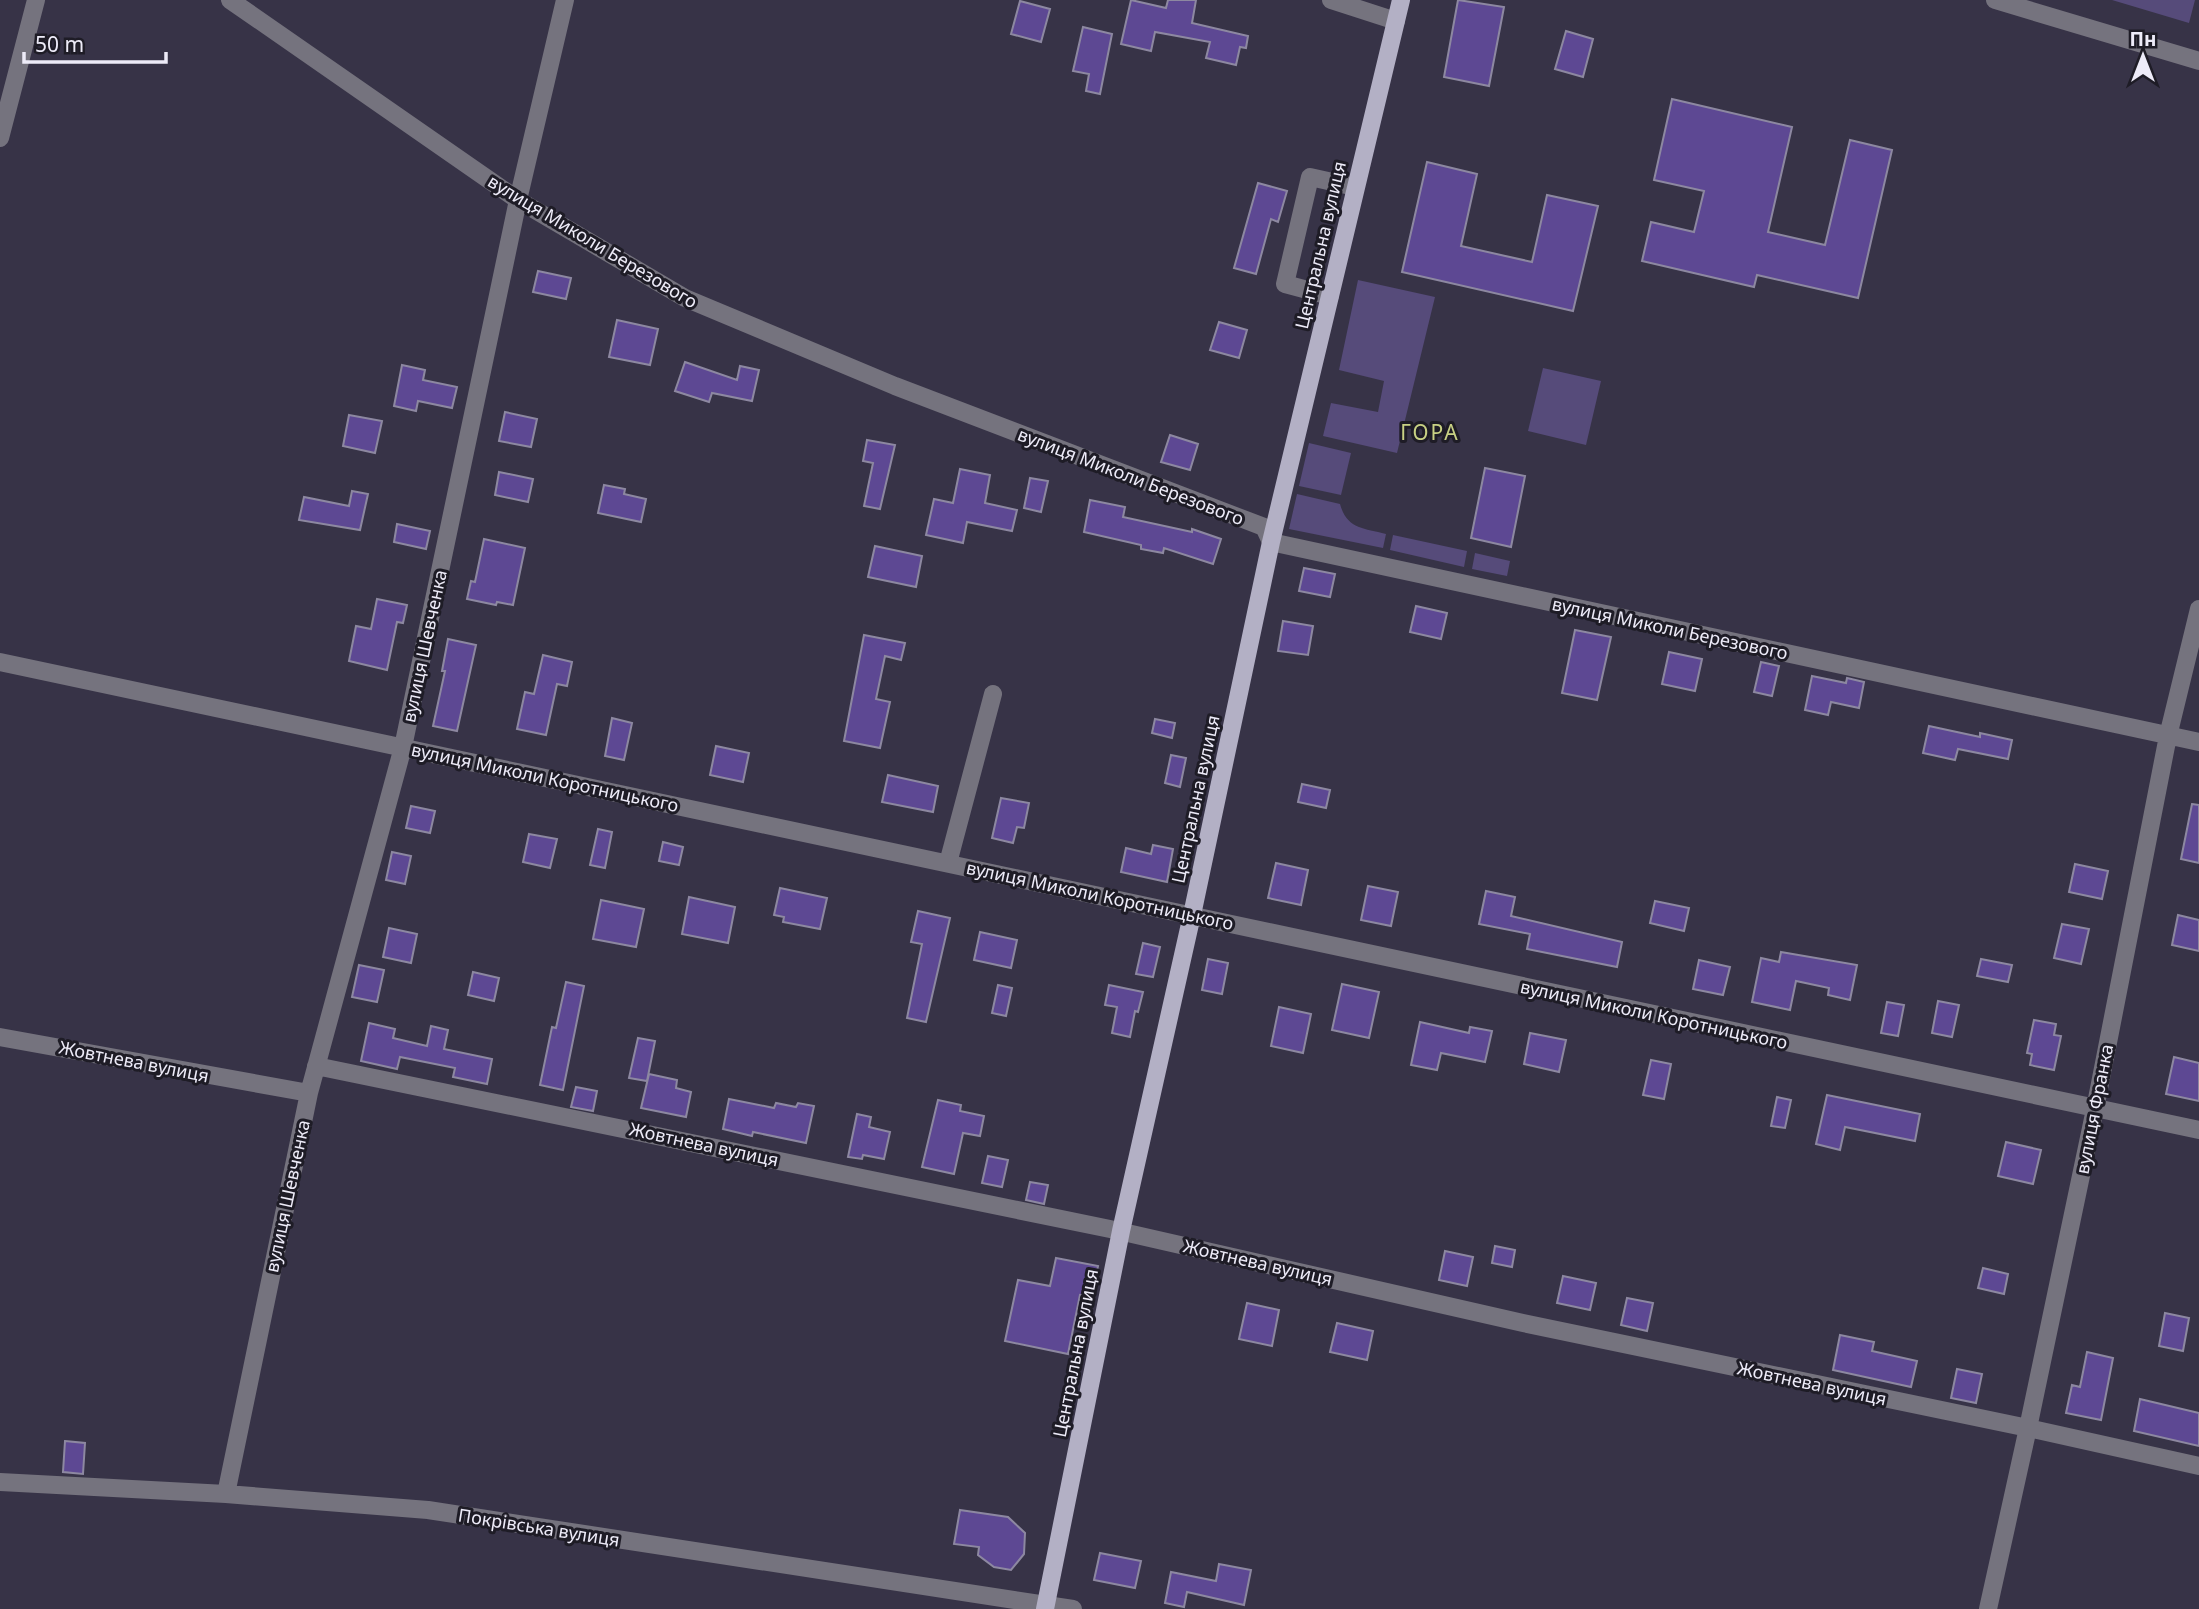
<svg xmlns="http://www.w3.org/2000/svg" width="2199" height="1609" font-family="'Noto Sans',sans-serif">
  <rect width="100%" height="100%" fill="#373347"/>
  <path fill="#564b7a" d="M2112,0h83l-6,23z
    M1358,280l77,17 -38,156 -74,-17 8,-33 47,9 6,-31 -45,-11z
    M1543,368l58,13 -15,64 -58,-14z
    M1309,443l42,10 -10,42 -42,-9z
    M1297,494l43,10c7,25 23,24 46,30l-3,14 -94,-19z
    M1393,535l74,16 -3,16 -74,-17z
    M1475,553l35,8 -3,15 -35,-7z"/>
  <path fill="#5d4893" stroke="#8d88a1" stroke-width="2" d="M1131,0l35,8 2,-8h28l-4,23 56,13 -2,12 -6,-1 -4,18 -30,-7 4,-16 -55,-10 -4,19 -30,-7z
    M1458,0l46,7 -15,79 -45,-9z
    M1020,1l30,8 -9,33 -30,-8z
    M1083,27l29,7 -12,60 -14,-3 3,-17 -16,-3z
    M1566,31l27,8 -10,38 -28,-8z
    M1672,99l120,28 -24,105 57,13 25,-105 42,10 -34,148 -101,-23 -3,12 -112,-26 9,-39 43,10 10,-41 -50,-11z
    M1427,162l50,12 -16,72 71,16 15,-67 51,11 -25,105 -171,-39z
    M1258,183l29,8 -9,31 -7,-3 -15,55 -22,-6z
    M538,271l33,7 -5,21 -33,-7z
    M617,320l41,9 -8,36 -41,-8z
    M1219,322l28,8 -8,28 -29,-8z
    M685,362l52,18 3,-14 19,4 -7,31 -40,-8 -3,9 -34,-11z
    M402,365l23,5 -2,10 34,7 -5,21 -34,-7 -2,10 -22,-5z
    M505,412l32,7 -6,28 -32,-6z
    M349,415l33,6 -7,32 -32,-7z
    M1170,435l28,9 -8,26 -29,-8z
    M867,440l28,5 -15,64 -16,-3 9,-43 -10,-2z
    M1485,468l40,8 -14,71 -40,-9z
    M960,469l30,6 -5,28 32,7 -5,21 -45,-9 -4,21 -37,-8 8,-36 19,4z
    M499,472l34,7 -5,23 -33,-7z
    M1030,478l18,3 -7,31 -17,-4z
    M604,485l21,4 -1,5 22,5 -5,23 -43,-9z
    M352,491l16,3 -8,36 -61,-10 5,-23 45,9z
    M1090,500l35,7 -2,10 69,15v-3l29,10 -8,25 -49,-16 -1,5 -22,-4v-4l-57,-13z
    M397,524l33,7 -4,18 -32,-7z
    M484,539l41,9 -12,57 -16,-3 -1,3 -29,-6 4,-18 4,1z
    M875,546l47,10 -6,31 -48,-10z
    M1304,568l31,6 -5,23 -31,-6z
    M377,599l30,6 -4,18 -6,-1 -10,48 -38,-9 7,-35 15,3z
    M1416,606l31,7 -6,26 -31,-7z
    M1283,621l30,5 -5,29 -30,-4z
    M1575,630l36,7 -14,63 -35,-7z
    M864,635l41,8 -4,17 -16,-4 -9,43 14,3 -10,46 -36,-7z
    M448,639l28,6 -19,86 -24,-5 12,-55h-3z
    M1669,652l33,7 -7,32 -33,-7z
    M543,655l29,7 -5,24 -10,-2 -11,51 -29,-6 8,-37 9,2z
    M1761,662l18,4 -7,30 -18,-4z
    M1812,676l34,7 1,-5 17,4 -5,26 -28,-6 -3,13 -23,-5z
    M612,718l20,5 -8,37 -19,-4z
    M1155,719l20,4 -3,15 -20,-5z
    M1929,726l51,11v-4l32,7 -4,19 -50,-10 -3,11 -32,-7z
    M716,746l33,7 -6,29 -33,-7z
    M1171,755l15,3 -6,29 -15,-4z
    M888,775l50,11 -5,26 -51,-10z
    M1302,784l28,6 -4,18 -28,-6z
    M1001,798l28,5 -5,25 -7,-1 -4,16 -21,-5z
    M2192,804l7,1v58l-18,-4z
    M411,806l24,5 -5,22 -24,-5z
    M598,829l14,3 -7,36 -15,-3z
    M529,834l28,5 -7,29 -27,-6z
    M663,842l20,5 -4,18 -20,-4z
    M1153,845l20,4 -6,33 -46,-10 5,-24 25,6z
    M392,852l19,4 -6,28 -19,-4z
    M1276,863l32,7 -7,35 -33,-7z
    M2075,864l33,7 -6,28 -33,-7z
    M1368,886l30,6 -7,34 -30,-6z
    M780,888l47,10 -7,31 -37,-7 1,-5 -10,-2z
    M1486,891l29,6 -4,19 111,26 -5,25 -90,-18 3,-15 -51,-10z
    M689,897l46,10 -7,36 -46,-9z
    M601,900l43,9 -8,38 -43,-8z
    M1655,901l34,7 -5,23 -34,-8z
    M918,911l32,7 -24,104 -19,-4 15,-74 -11,-2z
    M2178,915l21,5v31l-27,-6z
    M2062,924l27,5 -8,35 -27,-6z
    M389,928l28,6 -6,29 -28,-6z
    M980,932l37,8 -6,28 -37,-8z
    M1143,943l17,4 -7,30 -17,-3z
    M1781,952l76,13 -7,35 -22,-5 1,-7 -33,-7 -6,29 -38,-8 9,-44 18,4z
    M1208,959l20,4 -6,31 -20,-4z
    M1981,959l31,6 -4,17 -31,-6z
    M1699,960l31,7 -7,28 -30,-6z
    M359,965l25,5 -7,32 -25,-5z
    M473,972l26,6 -5,23 -26,-6z
    M566,982l18,4 -21,104 -23,-5 12,-58 4,1z
    M1342,984l37,8 -10,46 -37,-8z
    M998,985l14,3 -6,28 -14,-3z
    M1109,985l34,7 -5,20 -3,-1 -5,26 -18,-4 5,-26 -12,-2z
    M1938,1001l21,4 -7,32 -20,-4z
    M1887,1002l17,3 -6,31 -17,-3z
    M1279,1007l32,7 -8,39 -32,-7z
    M2034,1020l22,4 -2,11 7,1 -7,34 -24,-5 2,-11 -5,-1z
    M1420,1022l49,11 1,-6 22,4 -7,31 -44,-9 -4,17 -26,-5z
    M369,1023l26,6 -2,9 34,8 4,-20 17,4 -4,19 48,10 -5,25 -34,-7 2,-9 -55,-11 -3,12 -36,-8z
    M1530,1033l36,7 -7,32 -35,-8z
    M638,1038l17,3 -8,40 -18,-3z
    M2174,1057l25,6v38l-33,-7z
    M1651,1060l20,4 -7,35 -21,-4z
    M649,1074l28,6 -1,8 15,4 -5,25 -45,-9z
    M576,1087l21,4 -4,20 -22,-4z
    M1827,1095l93,19 -5,27 -70,-14 -5,23 -24,-6z
    M1777,1097l14,3 -6,28 -14,-2z
    M729,1099l45,9 2,-5 20,4 2,-4 16,3 -8,37 -53,-11 -1,4 -29,-7z
    M938,1100l23,5 -1,6 24,5 -4,20 -17,-3 -9,41 -32,-7z
    M857,1114l14,3 -2,10 21,5 -6,27 -21,-4 -1,4 -14,-2z
    M2006,1142l35,8 -8,34 -35,-8z
    M988,1156l20,4 -6,27 -20,-4z
    M1030,1182l18,3 -4,19 -18,-4z
    M1495,1246l20,4 -3,17 -20,-4z
    M1445,1251l28,6 -6,29 -28,-6z
    M1056,1258l42,8 -6,31 -12,-2 -12,59 -63,-13 13,-61 32,6z
    M1983,1268l25,6 -4,20 -26,-6z
    M1563,1276l33,7 -6,27 -33,-7z
    M1627,1298l26,5 -6,28 -26,-6z
    M1247,1303l32,7 -7,36 -33,-7z
    M2165,1313l24,5 -6,33 -24,-5z
    M1337,1323l36,8 -6,29 -37,-8z
    M1840,1335l34,7 -2,9 45,10 -6,26 -78,-17z
    M2087,1352l26,6 -12,62 -35,-7 6,-28 8,2z
    M1957,1369l25,5 -6,29 -25,-5z
    M2140,1399l59,14v33l-65,-15z
    M65,1441l20,2 -2,31 -20,-2z
    M960,1510l48,7 17,16 -1,21 -13,16 -17,-3 -16,-12 1,-8 -25,-3z
    M1100,1553l41,8 -6,27 -41,-8z
    M1219,1564l32,6 -7,35 -57,-13 -3,15 -19,-4 6,-31 45,9z"/>
  <g fill="none" stroke-linecap="round" stroke-linejoin="round">
    <path stroke="#75737e" stroke-width="18" d="M230,0l288,200 167,98 210,88 369,141 7,15 928,200
      M1331,0l65,21
      M1995,0l204,61
      M0,138l36,-138
      M1330,296l-45,-12 25,-107 45,10
      M0,662l2199,468
      M948,863l45,-169
      M0,1037l309,56
      M316,1066l794,163 413,94 505,105 171,38
      M0,1482l226,12 202,16 645,99
      M226,1494l83,-401 94,-346 115,-547 47,-200
      M1988,1609l40,-181 67,-319 73,-373 31,-127"/>
    <path stroke="#b3b0c5" stroke-width="18" d="M1045,1609l76,-378 71,-316 79,-373 130,-542"/>
  </g>
  <g text-anchor="middle" dominant-baseline="central" stroke-width="6" stroke-linejoin="round" paint-order="stroke">
    <g font-size="18" fill="#edebf8" stroke="#1e1c26">
      <text transform="translate(593 241) rotate(31)">вулиця Миколи Березового</text>
      <text transform="translate(1320 245) rotate(-77)">Центральна вулиця</text>
      <text transform="translate(1131 476) rotate(21)">вулиця Миколи Березового</text>
      <text transform="translate(1670 628) rotate(12)">вулиця Миколи Березового</text>
      <text transform="translate(424 646) rotate(-78)">вулиця Шевченка</text>
      <text transform="translate(545 777) rotate(12)">вулиця Миколи Коротницького</text>
      <text transform="translate(1195 799) rotate(-78)">Центральна вулиця</text>
      <text transform="translate(1100 895) rotate(12)">вулиця Миколи Коротницького</text>
      <text transform="translate(1654 1014) rotate(12)">вулиця Миколи Коротницького</text>
      <text transform="translate(134 1061) rotate(11)">Жовтнева вулиця</text>
      <text transform="translate(2094 1109) rotate(-79)">вулиця Франка</text>
      <text transform="translate(704 1144) rotate(12)">Жовтнева вулиця</text>
      <text transform="translate(287 1196) rotate(-78)">вулиця Шевченка</text>
      <text transform="translate(1258 1262) rotate(13)">Жовтнева вулиця</text>
      <text transform="translate(1075 1353) rotate(-79)">Центральна вулиця</text>
      <text transform="translate(1812 1383) rotate(12)">Жовтнева вулиця</text>
      <text transform="translate(539 1527) rotate(9)">Покрівська вулиця</text>
    </g>
    <g font-size="21" letter-spacing="2" fill="#c8d184" stroke="#1e1c26">
      <text x="1430" y="432">ГОРА</text>
    </g>
  </g>
  <g transform="translate(2143 56)" stroke="#1e1c26" stroke-width="5" paint-order="stroke">
  <path d="M0-5L12 26L0 18L-12 26Z" fill="#edebf8"/>
  <text y="-10" font-size="19" font-weight="bold" text-anchor="middle" fill="#edebf8">Пн</text>
  </g>
  <path d="M24 52v10h142v-10" fill="none" stroke="#edebf8" stroke-width="3.5"/>
  <text x="35" y="52" font-size="21" fill="#edebf8" stroke="#1e1c26" stroke-width="5" paint-order="stroke">50 m</text>
</svg>
